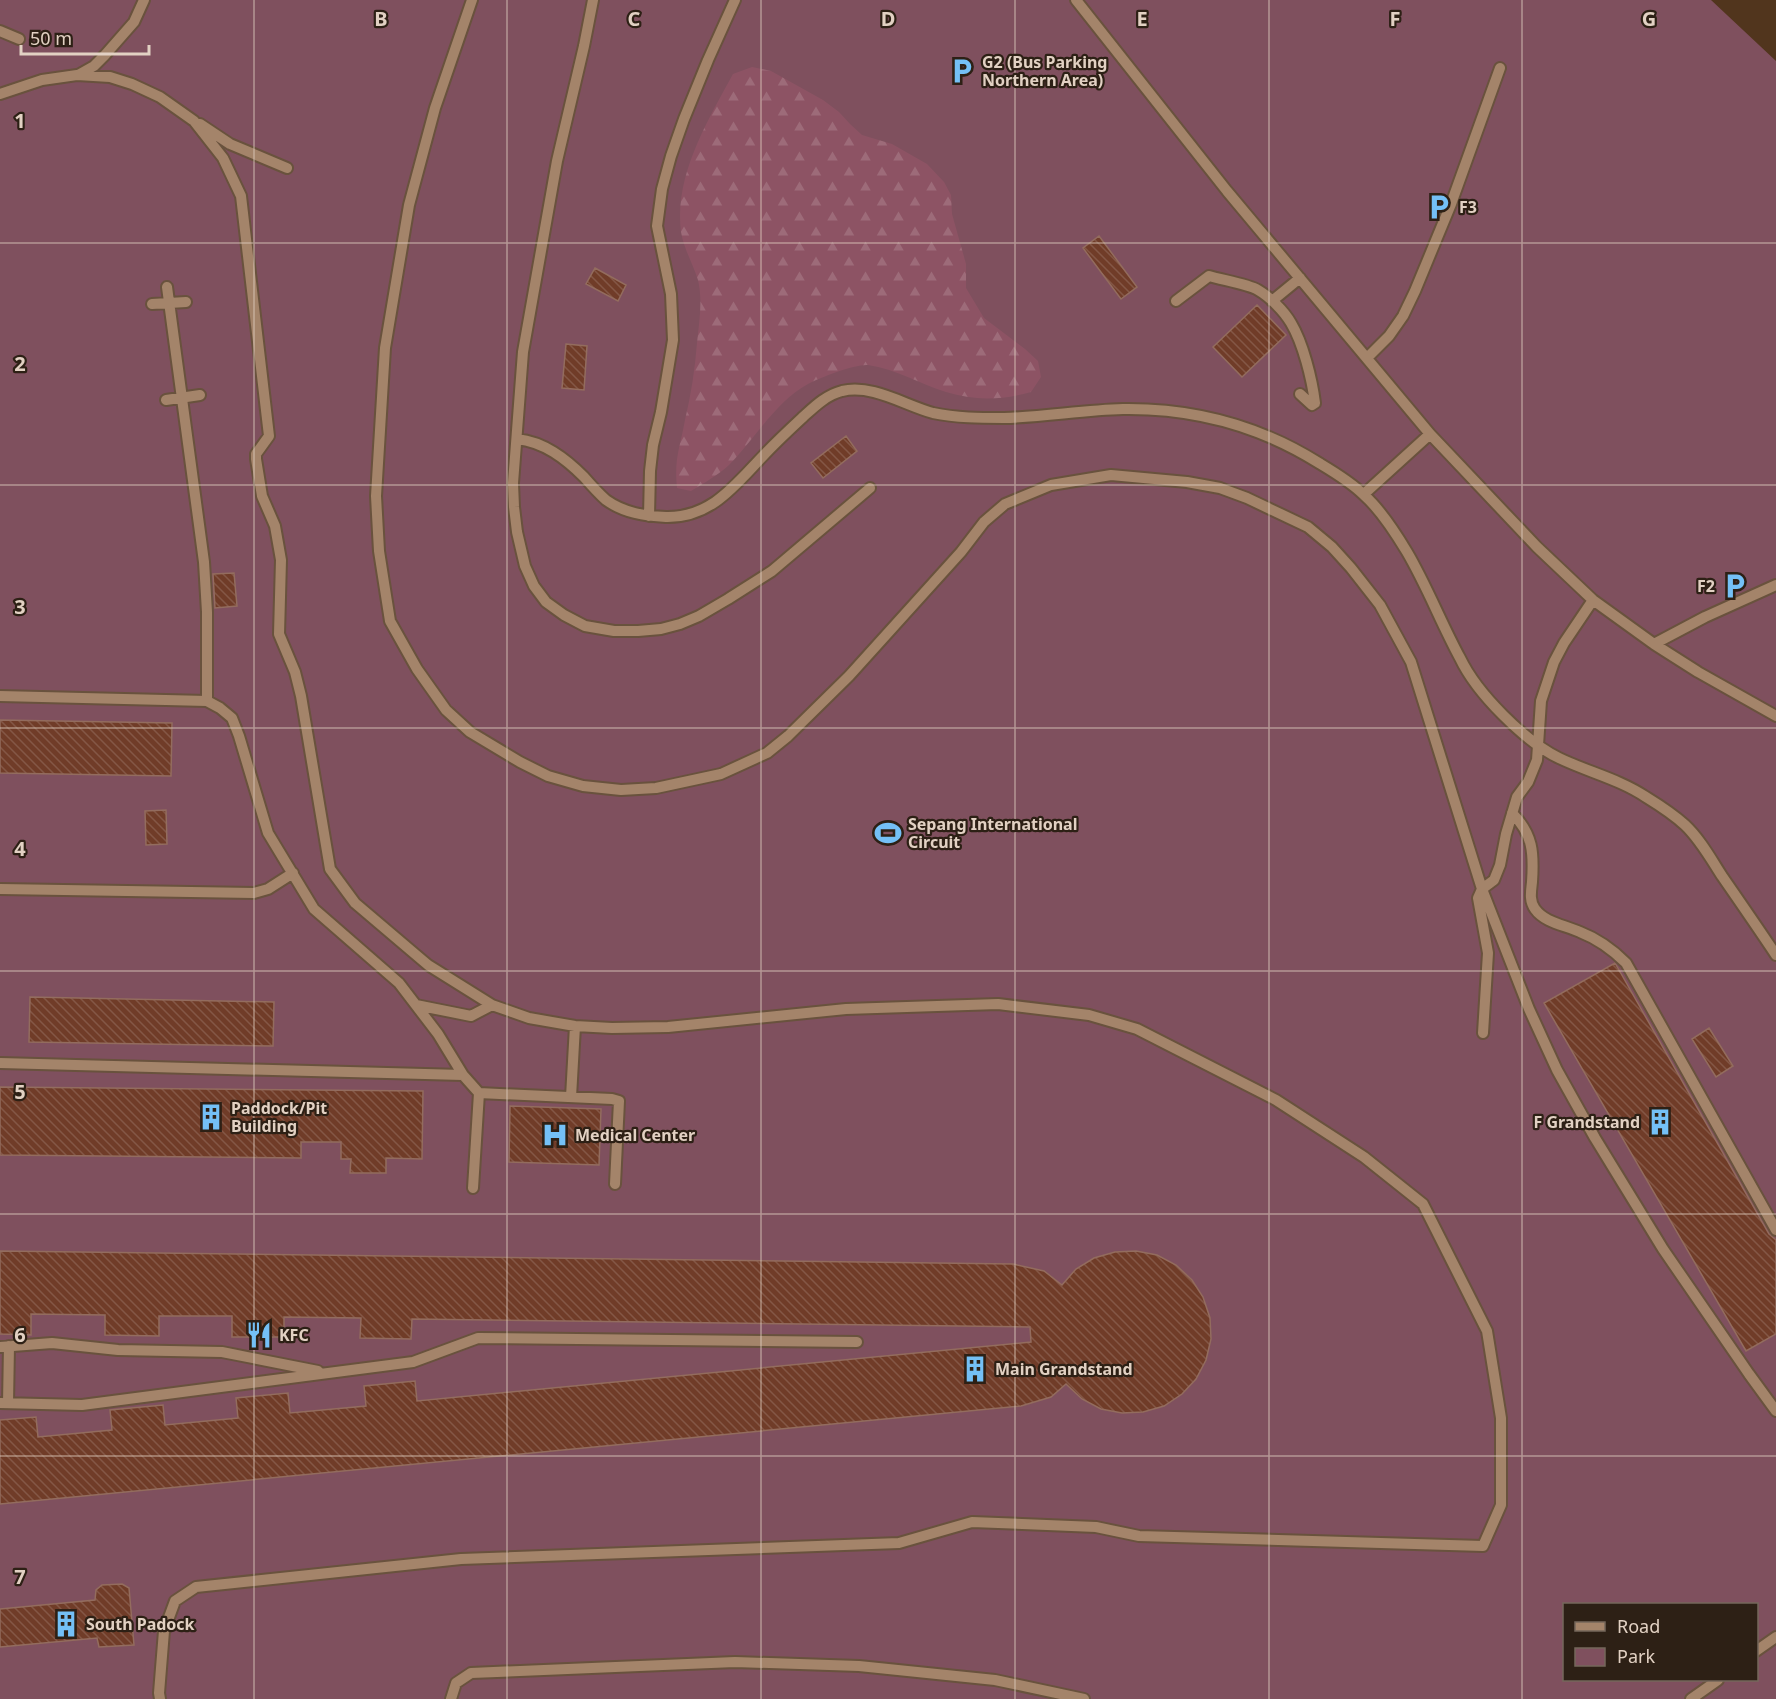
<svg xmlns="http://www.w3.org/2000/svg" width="1776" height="1699" font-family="'Noto Sans',sans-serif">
  <defs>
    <pattern id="forest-firs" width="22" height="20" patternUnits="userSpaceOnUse" patternTransform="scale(1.5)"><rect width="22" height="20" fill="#8d5364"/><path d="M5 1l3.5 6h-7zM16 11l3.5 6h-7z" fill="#9d6b79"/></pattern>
    <pattern id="building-back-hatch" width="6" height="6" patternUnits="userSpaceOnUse" patternTransform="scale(1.5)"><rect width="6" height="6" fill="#703c28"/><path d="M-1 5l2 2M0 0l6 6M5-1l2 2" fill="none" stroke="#845746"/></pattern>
  </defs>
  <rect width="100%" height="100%" fill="#51351d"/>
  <path fill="#7f505e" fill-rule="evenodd" d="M0,0h1711l65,61v1638h-1776zM1564,1604h192v76h-192z"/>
  <path fill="url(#forest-firs)" d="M752,67l19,4 52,29 16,12 11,12 12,11 30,9 35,20 17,18 7,13 1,19 14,50v24l18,30 41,31 13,12 3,16 -10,15c-29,8 -56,9 -85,0 -26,-8 -50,-23 -78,-27 -13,-1 -47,12 -60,19 -31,16 -55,57 -79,81 -11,10 -25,18 -38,26l-14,-3c-3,-30 3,-40 8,-68 6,-25 10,-51 12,-77 2,-20 6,-43 1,-63 -5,-16 -14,-31 -17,-48 -7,-56 26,-110 52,-158z"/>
  <path fill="url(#building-back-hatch)" stroke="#936c5e" stroke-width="1.5" d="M1099,236l38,51 -16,12 -38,-51z
    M595,268l31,17 -8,16 -32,-17z
    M1257,305l29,30 -44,42 -29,-30z
    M566,344l21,2 -3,44 -22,-2z
    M846,436l11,15 -34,27 -12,-15z
    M234,573l3,33 -22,2 -2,-34z
    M0,720l172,3 -1,53 -171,-3z
    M166,810l1,34 -21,1 -1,-34z
    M1615,963l154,271 7,6v94l-30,17 -202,-348z
    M30,997l244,5 -1,44 -244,-4z
    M1709,1028l24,38 -17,11 -24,-38z
    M0,1087l423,4 -1,68 -36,-1v15h-36l1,-14h-10v-17h-40v16l-301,-3z
    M510,1106l91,3 -2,56 -90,-3z
    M0,1251l1013,13 31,7 18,14 14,-16 18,-11 21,-6 21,-1 21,4 19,10 16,15 11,17 7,21 1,21 -5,21 -10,19 -14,15 -18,12 -21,6 -21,1 -21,-4 -19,-10 -16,-15 -15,13 -30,9 -1021,98v-84l36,-3 2,20 74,-7 -2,-20 53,-5 2,20 73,-7 -2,-20 52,-5 2,20 76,-7 -2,-20 51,-5 2,20 614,-59 -1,-15 -618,-8 -1,20 -51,-1 1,-20 -77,-1v20h-52v-21h-73v20l-54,-1v-20l-74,-1v21l-31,-1z
    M122,1584l7,4 5,57 -35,2 -2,-9 -97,9v-38l95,-9 1,-10 6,-5z"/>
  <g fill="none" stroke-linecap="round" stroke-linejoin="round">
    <g stroke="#69523d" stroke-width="14">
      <path id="minor" d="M472,0l-37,108 -26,97 -24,143 -9,148 3,55 11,70 27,48 29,41 24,22 50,30 28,14 35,10 38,4 35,-2 65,-14 46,-21 21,-17 61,-60 112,-124 23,-30 21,-18 46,-19 60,-10 76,7 33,6 27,10 61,29 24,20 19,21 29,37 31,57 71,227 47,120 28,61 38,68 68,111 86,125 27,37
        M593,0l-9,46 -27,115 -34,191 -10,131 1,24 3,25 8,34 9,20 12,16 18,13 21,11 29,5h24l23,-2 19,-5 19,-8 29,-17 44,-28 98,-83
        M1076,0l151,191 203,243 107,113 56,53 61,44 44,28 78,44
        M0,31l19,8
        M78,75l16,-9 11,-11 29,-33 10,-22
        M0,94l42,-14 35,-5 33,2 22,7 28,13 34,24 29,37 18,38 28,240 -13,18v5l6,37 13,30 6,34 -2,74 16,38 6,24 29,173 25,34 73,62 64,40 37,13 46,8 37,2 56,-1 178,-18 152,-5 91,11 48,14 139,71 88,57 59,47 64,127 14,87v87l-18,41 -344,-10 -43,-9 -124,-5 -73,21 -438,16 -265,28 -21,14 -11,30 -5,62 1,6
        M200,124l30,20 57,24
        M167,287l37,275 3,50v89
        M1176,301l33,-25c13,4 39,8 49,14 12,7 26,21 33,33 12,20 21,56 24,80l-3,2 -12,-11
        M1272,301l28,-23
        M152,304l34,-2
        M1367,358l22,-22 14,-20 12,-25 36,-87 49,-136
        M166,400l34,-5
        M517,439c27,3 48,19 67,38 7,8 14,16 22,23 18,13 39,16 60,17 45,1 69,-32 97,-61 13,-14 26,-26 40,-39 11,-10 23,-22 39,-26 31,-7 62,14 91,22 24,5 47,5 71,5 40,-1 79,-8 119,-9 70,-1 137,17 196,54 15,9 32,19 45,32 17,15 31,37 43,57 20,34 34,71 53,106 10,21 27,41 43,57 16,16 35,33 56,43 29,14 60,21 87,39 13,8 27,17 39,28 15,14 26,34 37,51 18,26 36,52 54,79
        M1364,494l66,-60
        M649,516l1,-45 3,-26 8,-33 12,-72 -2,-46 -14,-68 5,-37 9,-33 13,-37 24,-59 27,-60
        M1654,644l51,-27 71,-32
        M0,696l207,5 13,7 12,10 7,18 29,97 46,76 85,74 39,51 25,41 16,18 133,6 7,2 -4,83
        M1512,813c21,21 22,40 20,69 -1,9 -3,19 3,27 10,14 30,16 45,23 18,7 33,18 46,31l150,267
        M0,889l254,4 14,-4 25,-16
        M416,1005l55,11 21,-11
        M1483,1033l5,-80 -10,-55 4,-9 12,-9 6,-15 6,-31 11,-37 11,-15 9,-22 4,-59 13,-39 10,-19 29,-43
        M0,1063l463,12
        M571,1097l4,-71
        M473,1188l6,-95
        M0,1347l52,-4 66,7 104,2 96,19
        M0,1403l82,2 331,-43 65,-24 379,4
        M8,1403l1,-57
        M1756,1651l20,-14
        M451,1699l5,-16 15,-10 264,-11 124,4 136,14 89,19
        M1691,1699l27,-19"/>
    </g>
    <use href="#minor" stroke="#a4846a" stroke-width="10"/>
  </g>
  <path fill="none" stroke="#e2d1c3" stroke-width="1.5" stroke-opacity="0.55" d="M254,0v1699M507,0v1699M761,0v1699M1015,0v1699M1269,0v1699M1522,0v1699M0,243h1776M0,485h1776M0,728h1776M0,971h1776M0,1214h1776M0,1456h1776"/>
  <defs>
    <g id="parking-bare" transform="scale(2.07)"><path d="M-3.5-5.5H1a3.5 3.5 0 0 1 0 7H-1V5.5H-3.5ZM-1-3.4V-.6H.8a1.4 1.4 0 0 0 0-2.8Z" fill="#74c0f6" stroke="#2d2015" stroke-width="2.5" paint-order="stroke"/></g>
    <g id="stadium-bare" transform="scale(2.07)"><path d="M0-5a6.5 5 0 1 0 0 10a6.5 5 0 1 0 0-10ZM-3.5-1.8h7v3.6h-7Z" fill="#74c0f6" stroke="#2d2015" stroke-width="2.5" paint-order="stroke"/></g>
    <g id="building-bare" transform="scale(2.07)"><path d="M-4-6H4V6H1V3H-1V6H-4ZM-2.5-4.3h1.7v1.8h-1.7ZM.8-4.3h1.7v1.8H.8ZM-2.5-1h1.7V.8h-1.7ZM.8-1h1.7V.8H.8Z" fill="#74c0f6" stroke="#2d2015" stroke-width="2.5" paint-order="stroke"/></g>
    <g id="hospital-bare" transform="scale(2.07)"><path d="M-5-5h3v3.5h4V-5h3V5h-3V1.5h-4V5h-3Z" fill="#74c0f6" stroke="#2d2015" stroke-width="2.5" paint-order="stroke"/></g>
    <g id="restaurant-bare" transform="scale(2.07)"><path d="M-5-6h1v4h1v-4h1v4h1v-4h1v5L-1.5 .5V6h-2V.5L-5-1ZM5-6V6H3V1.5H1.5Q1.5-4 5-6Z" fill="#74c0f6" stroke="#2d2015" stroke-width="2.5" paint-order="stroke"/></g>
  </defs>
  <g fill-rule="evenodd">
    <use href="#parking-bare" x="962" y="71"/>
    <use href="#parking-bare" x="1439" y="207"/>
    <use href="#parking-bare" x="1735" y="586"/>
    <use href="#stadium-bare" x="888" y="833"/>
    <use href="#building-bare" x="211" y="1117"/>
    <use href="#building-bare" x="1660" y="1122"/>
    <use href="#hospital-bare" x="555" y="1135"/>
    <use href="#restaurant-bare" x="259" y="1335"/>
    <use href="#building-bare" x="975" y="1369"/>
    <use href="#building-bare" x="66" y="1624"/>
  </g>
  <g text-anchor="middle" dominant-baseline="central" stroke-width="4.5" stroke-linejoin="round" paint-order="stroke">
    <g font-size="16" font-weight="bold" fill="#e2d1c3" stroke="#2d2015" text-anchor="start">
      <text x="982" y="62">G2 (Bus Parking<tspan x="982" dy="18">Northern Area)</tspan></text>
      <text x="1459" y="207">F3</text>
      <text x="1715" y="586" text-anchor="end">F2</text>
      <text x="908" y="824">Sepang International<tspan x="908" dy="18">Circuit</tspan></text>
      <text x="231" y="1108">Paddock/Pit<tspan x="231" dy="18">Building</tspan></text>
      <text x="1640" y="1122" text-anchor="end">F Grandstand</text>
      <text x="575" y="1135">Medical Center</text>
      <text x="279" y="1335">KFC</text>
      <text x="995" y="1369">Main Grandstand</text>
      <text x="86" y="1624">South Padock</text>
    </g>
  </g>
  <g font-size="20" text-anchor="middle" font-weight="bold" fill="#e2d1c3" stroke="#2d2015" stroke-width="4.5" stroke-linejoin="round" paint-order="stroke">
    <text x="381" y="26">B</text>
    <text x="634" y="26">C</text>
    <text x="888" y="26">D</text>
    <text x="1142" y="26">E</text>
    <text x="1395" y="26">F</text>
    <text x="1649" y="26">G</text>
    <text x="20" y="128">1</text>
    <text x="20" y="371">2</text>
    <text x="20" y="614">3</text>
    <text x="20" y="856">4</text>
    <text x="20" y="1099">5</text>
    <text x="20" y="1342">6</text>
    <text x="20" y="1584">7</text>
  </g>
  <rect x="1563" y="1603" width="195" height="78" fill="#2d2015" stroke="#75675b" stroke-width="1.5"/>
  <rect x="1575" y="1622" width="30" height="9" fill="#a4846a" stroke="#75675b" stroke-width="1.5"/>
  <text x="1617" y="1633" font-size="18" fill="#e2d1c3">Road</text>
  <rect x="1575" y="1648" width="30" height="18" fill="#7f505e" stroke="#75675b" stroke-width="1.5"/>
  <text x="1617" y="1663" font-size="18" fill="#e2d1c3">Park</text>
  <path d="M21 45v9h128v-9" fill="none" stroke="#e2d1c3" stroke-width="3"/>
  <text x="30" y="45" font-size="18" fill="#e2d1c3" stroke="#2d2015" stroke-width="4.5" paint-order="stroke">50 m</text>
</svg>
